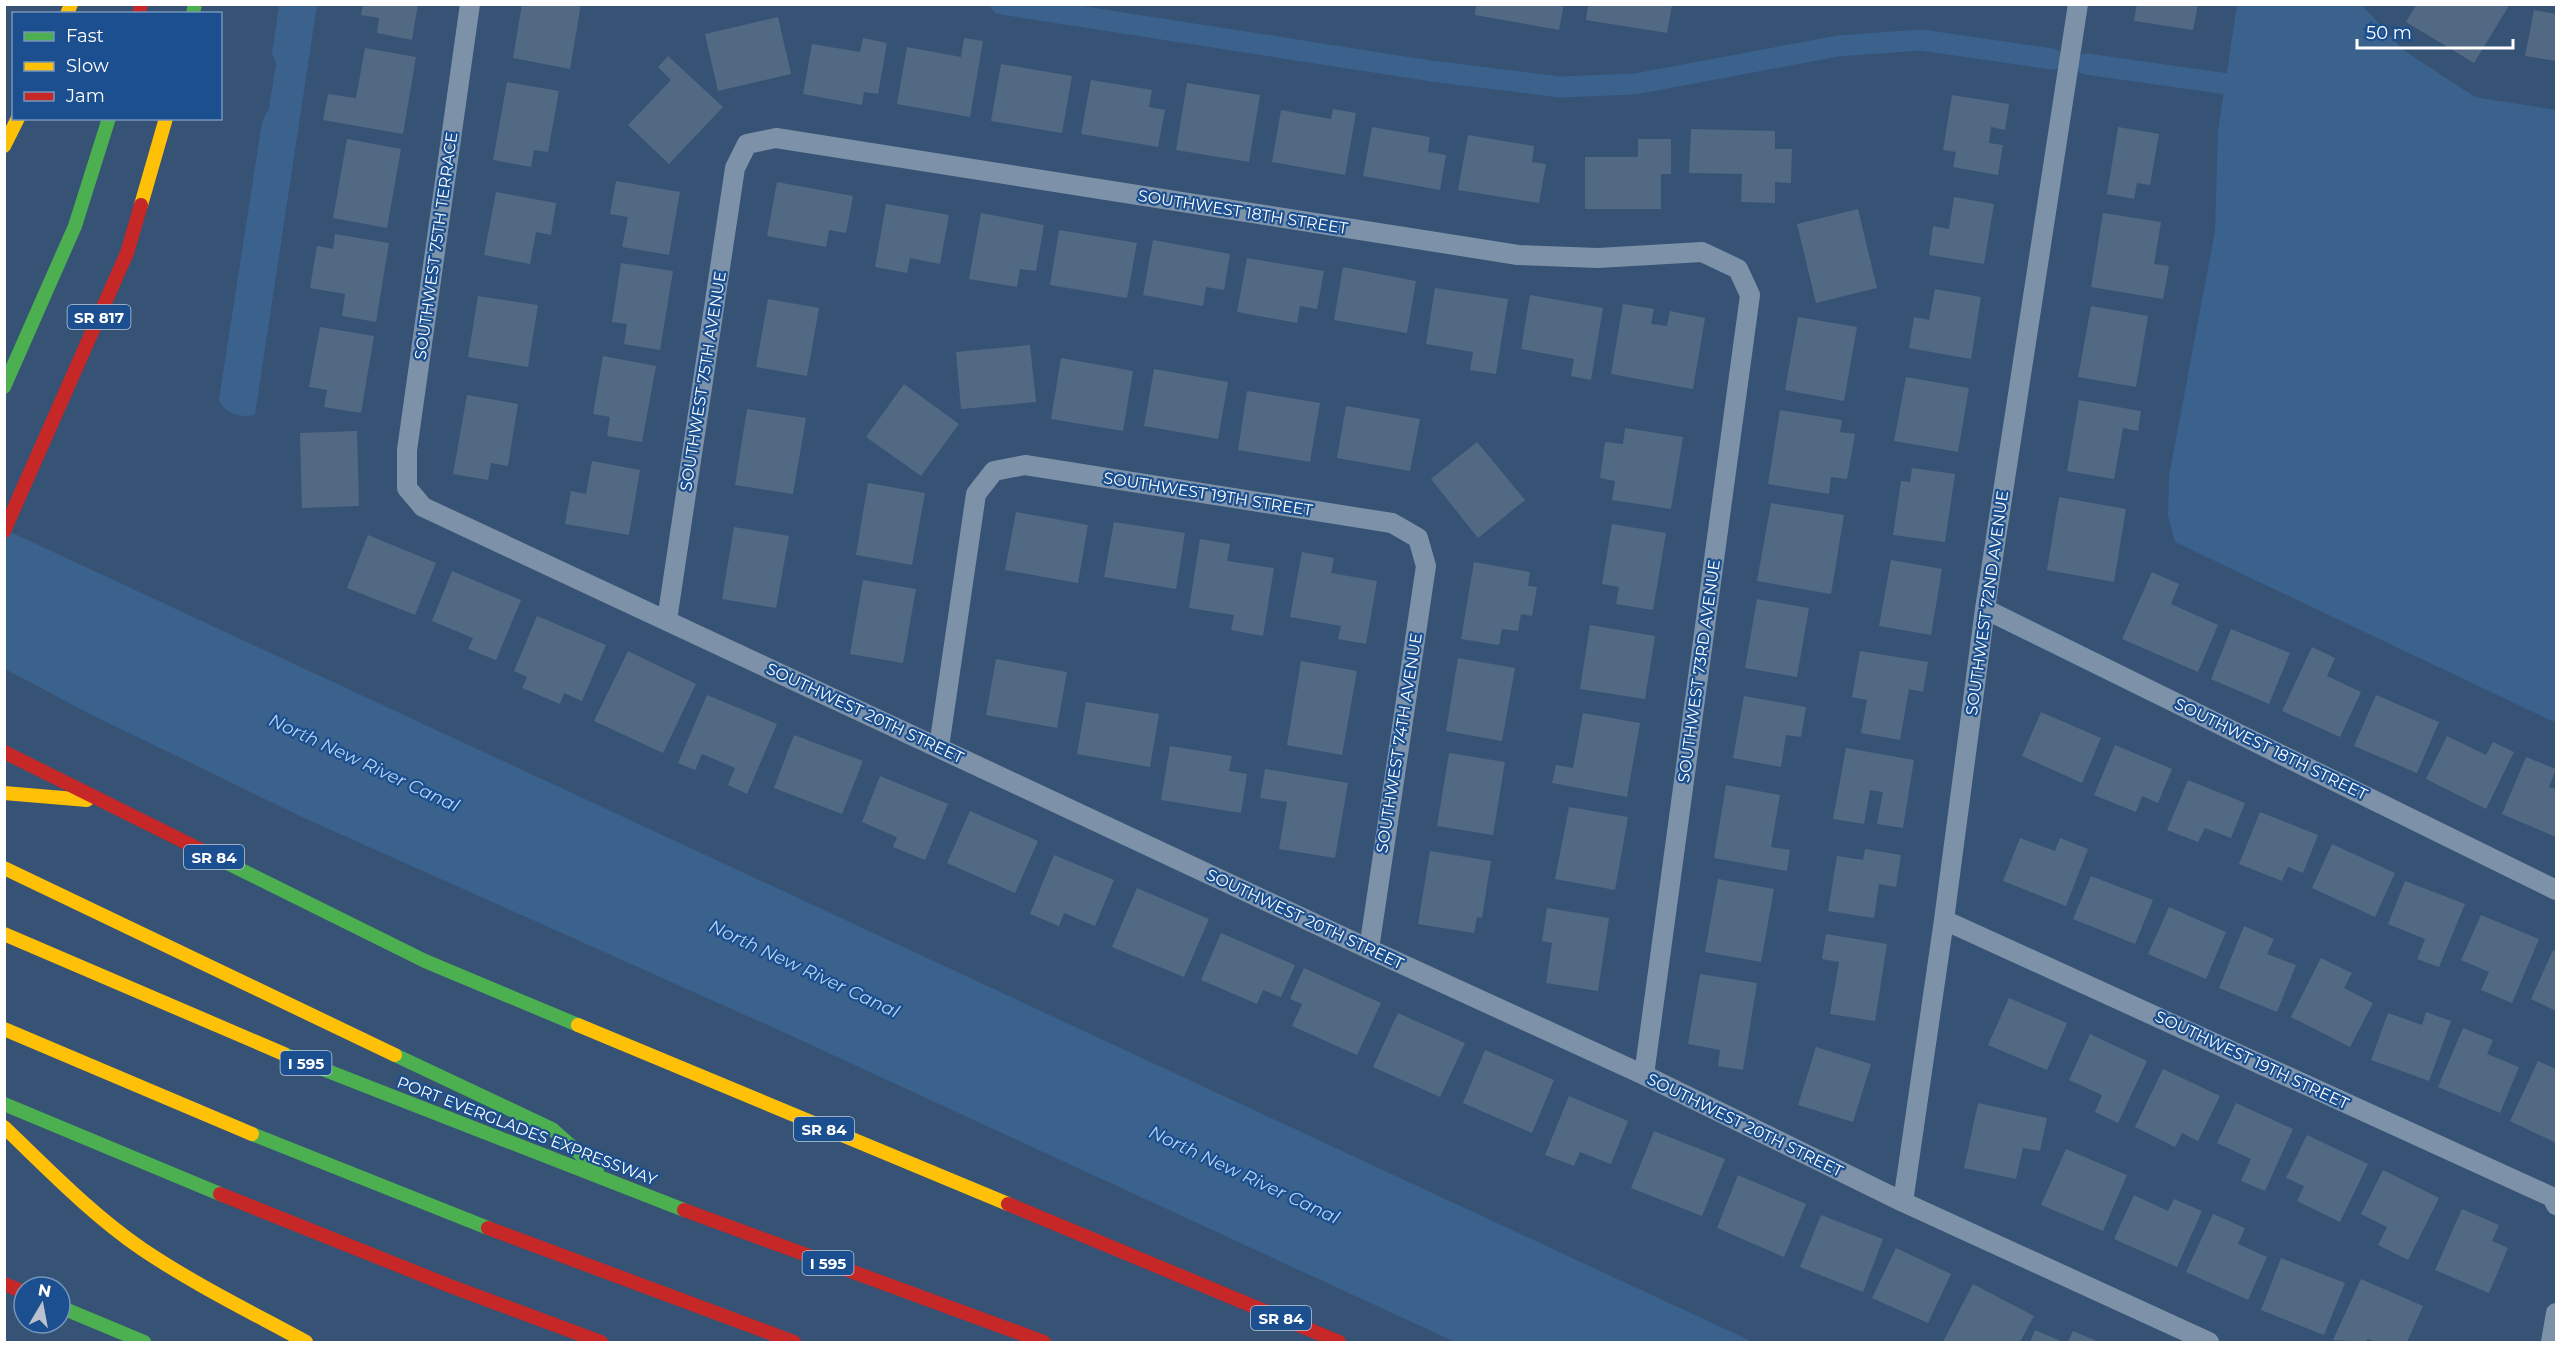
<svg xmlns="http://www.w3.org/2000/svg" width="2561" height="1347" font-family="Montserrat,sans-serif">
  <rect width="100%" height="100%" fill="#365274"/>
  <path fill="#3b618d" d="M279,5h38l-62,410c-14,3 -32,-1 -36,-16l43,-277 7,-14 7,-44 -4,-10z
    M2237,5h125l40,44 73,48 81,13v613l-381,-181 -7,-26 1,-40 46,-245 3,-100z
    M4,529l1749,813h-298l-672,-310 -481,-215 -212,-103 -85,-45z"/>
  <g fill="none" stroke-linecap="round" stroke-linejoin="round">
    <path stroke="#3b618d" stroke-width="21" d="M1001,4l430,67 129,16 75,-3 203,-38 83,-6 131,19
      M2086,64l149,21"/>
  </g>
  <path fill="#526984" d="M363,4h55l-6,36 -35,-7 2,-15 -18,-3z
    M522,4h59l-11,65 -57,-11z
    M1476,4h88l-5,26 -84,-15z
    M2137,4h61l-5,26 -59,-9z
    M2417,4h93l-36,59 -68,-41z
    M1588,5h84l-5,28 -81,-13z
    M2534,10l22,4v47l-31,-5z
    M778,17l13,57 -73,17 -13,-57z
    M863,38l24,5 -9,51 -14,-2 -2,13 -59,-11 9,-50 48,8z
    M964,38l19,3 -13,76 -73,-13 10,-57 54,10z
    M365,48l51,9 -13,77 -80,-14 5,-26 28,4z
    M668,56l55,51 -54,57 -41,-39 43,-45 -13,-13z
    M1001,64l71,12 -10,57 -71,-12z
    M1091,80l61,10 -3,17 16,3 -7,37 -77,-13z
    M507,82l52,9 -11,61 -14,-2 -3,17 -38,-7z
    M1187,83l73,12 -11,67 -73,-12z
    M1952,95l57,9 -4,26 -14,-3 -2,16 14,2 -5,30 -45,-8 3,-15 -13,-2z
    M1333,109l23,4 -11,62 -73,-13 9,-52 50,9z
    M1372,127l58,10 -2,15 18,3 -6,35 -77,-14z
    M2118,127l41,7 -9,51 -13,-2 -3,16 -27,-5z
    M1691,129l84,2v18h17l-1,34 -16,-1v21l-34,-1 1,-28 -53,-1z
    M1468,135l66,11 -2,16 14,2 -7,39 -81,-13z
    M347,139l54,10 -14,79 -54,-10z
    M1638,139h33v35h-10v35h-76v-52h53z
    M616,181l64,11 -11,63 -47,-8 6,-30 -18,-3z
    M777,182l76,14 -7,37 -17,-3 -3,17 -59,-11z
    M496,192l60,11 -5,32 -15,-3 -6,32 -46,-9z
    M1954,197l40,7 -10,60 -55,-9 4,-29 16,3z
    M886,204l63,11 -9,49 -30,-6 -3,15 -32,-6z
    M1858,209l19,79 -61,15 -19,-79z
    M981,213l63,12 -8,46 -16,-2 -3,18 -48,-8z
    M2103,213l58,9 -7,42 15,2 -6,33 -72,-12z
    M1059,230l78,13 -10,55 -77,-13z
    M335,234l54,9 -13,79 -34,-6 3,-22 -35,-6 7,-42 16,3z
    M1153,240l77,14 -6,36 -18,-3 -3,19 -60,-11z
    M1247,258l77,13 -7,38 -17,-3 -3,17 -60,-11z
    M621,263l52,8 -13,79 -36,-6 3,-20 -15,-2z
    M1343,267l73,14 -9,52 -73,-13z
    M1435,288l73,11 -12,75 -26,-4 3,-18 -47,-8z
    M1935,289l46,8 -10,62 -62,-11 5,-31 15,3z
    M1530,295l73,13 -12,72 -20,-4 3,-17 -53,-10z
    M478,296l60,9 -10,62 -60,-10z
    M768,299l51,9 -12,68 -51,-9z
    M1623,304l31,5 -3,15 16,2 3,-15 35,7 -12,71 -82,-15z
    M2091,306l57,10 -12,71 -58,-10z
    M1798,317l59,10 -13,74 -59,-11z
    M320,327l54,9 -13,77 -37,-6 3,-17 -18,-3z
    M1030,345l6,57 -75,7 -5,-57z
    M603,356l53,10 -14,76 -35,-6 3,-19 -17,-3z
    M1061,358l72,13 -10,60 -72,-12z
    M1154,369l74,13 -10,57 -74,-13z
    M1906,377l63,11 -11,64 -64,-11z
    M904,384l55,40 -38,52 -55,-39z
    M1247,391l73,12 -10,59 -72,-12z
    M467,395l51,9 -10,62 -17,-3 -3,17 -35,-6z
    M2079,400l62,11 -3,20 -15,-3 -9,51 -47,-8z
    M1346,406l74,13 -10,52 -73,-13z
    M747,409l59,9 -13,76 -58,-9z
    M1780,410l62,10 -2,12 15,2 -8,45 -16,-2 -2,17 -61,-10z
    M1625,428l58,9 -12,72 -59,-9 3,-19 -15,-3 5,-36 18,2z
    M357,431l2,75 -57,2 -2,-75z
    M1477,442l48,58 -47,38 -47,-59z
    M592,461l48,9 -11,65 -64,-11 6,-33 15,3z
    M1912,468l43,6 -10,68 -52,-7 8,-54 9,1z
    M868,483l57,10 -13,72 -56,-10z
    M2059,497l67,12 -12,73 -67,-12z
    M1771,503l73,12 -13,79 -74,-13z
    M1016,512l72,13 -10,58 -73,-13z
    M1114,522l71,11 -9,56 -72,-12z
    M1612,524l54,9 -13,77 -37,-6 3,-17 -17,-3z
    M734,527l55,9 -13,72 -54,-9z
    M368,535l68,28 -21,52 -68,-27z
    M1200,539l30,5 -3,17 47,7 -11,68 -32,-6 3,-15 -45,-7z
    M1302,552l32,6 -3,15 46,8 -11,63 -28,-5 3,-13 -51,-9z
    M1891,560l51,9 -11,66 -52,-9z
    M1474,562l56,10 -2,14 9,1 -5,29 -11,-2 -3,17 -16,-2 -3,16 -38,-6z
    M452,571l69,29 -25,60 -28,-11 5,-11 -41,-17z
    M2152,572l27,12 -8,20 47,21 -20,47 -76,-33z
    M863,580l53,9 -13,74 -53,-9z
    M1757,599l52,9 -12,69 -52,-9z
    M537,616l69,29 -24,56 -18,-8 -4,11 -38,-16 5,-11 -13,-6z
    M1590,625l65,11 -10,63 -65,-10z
    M2231,629l59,24 -21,51 -58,-25z
    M2312,647l23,11 -8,18 34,16 -21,45 -58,-26z
    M628,651l68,33 -33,69 -69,-32z
    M1860,651l68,11 -5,30 -14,-3 -9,51 -39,-7 6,-33 -15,-3z
    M1458,658l57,10 -13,73 -56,-10z
    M996,659l71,13 -10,56 -71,-13z
    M1301,661l56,10 -15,84 -55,-10z
    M707,695l70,29 -30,70 -19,-9 7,-17 -33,-14 -7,16 -17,-7z
    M2376,695l63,27 -22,51 -63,-27z
    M1744,696l62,11 -5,30 -15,-2 -5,32 -48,-9z
    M1086,702l73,12 -9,53 -73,-13z
    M2041,712l60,26 -19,45 -60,-27z
    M1583,713l57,10 -13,74 -75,-14 4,-18 17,3z
    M794,735l69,26 -21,53 -68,-26z
    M2447,736l39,19 7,-13 21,10 -28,57 -60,-30z
    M2115,745l57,24 -14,34 -16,-7 -6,16 -42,-17z
    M1170,746l62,10 -3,15 18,3 -6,39 -80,-13z
    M1846,748l68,12 -11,68 -26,-4 6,-32 -13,-2 -6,34 -31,-5z
    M1449,753l56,9 -12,73 -56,-9z
    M2526,757l30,12 -7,18 7,2v48l-54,-23z
    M1265,769l83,14 -13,75 -56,-9 8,-47 -27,-4z
    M880,776l68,28 -23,56 -32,-13 4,-10 -35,-15z
    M2188,780l57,23 -14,35 -26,-10 -7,14 -31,-12z
    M1726,785l54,10 -9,52 19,3 -3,21 -73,-13z
    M1569,807l59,10 -13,73 -60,-11z
    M970,811l68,30 -23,52 -68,-30z
    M2260,812l58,23 -15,38 -15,-6 -6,14 -43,-17z
    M2020,838l35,13 5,-13 28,11 -22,57 -63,-25z
    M2332,844l63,29 -20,44 -63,-29z
    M1865,849l36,6 -5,32 -17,-3 -5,34 -46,-7 9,-55 26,4z
    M1430,851l61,10 -9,57 -5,-1 -3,16 -56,-9z
    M1054,855l60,25 -19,46 -31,-13 -5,13 -29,-12z
    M2091,876l62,24 -18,44 -62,-25z
    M1718,879l56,10 -13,73 -56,-10z
    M2405,881l60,23 -26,63 -22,-8 8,-20 -37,-15z
    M1137,888l72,31 -25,58 -72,-30z
    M2169,907l57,25 -20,47 -58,-25z
    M1547,908l62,10 -11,73 -52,-8 6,-40 -10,-2z
    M2481,915l58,24 -27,64 -31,-13 8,-18 -28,-12z
    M2244,926l30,13 -7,15 29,11 -19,47 -58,-24z
    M1221,933l74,32 -14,32 -18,-7 -6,14 -56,-24z
    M1826,934l61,10 -12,77 -45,-7 9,-52 -17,-3z
    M2553,950l3,1v60l-25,-12z
    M2321,958l31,15 -8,15 29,15 -23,44 -59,-30z
    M1304,968l77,35 -24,52 -65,-29 10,-22 -12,-5z
    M1700,974l57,9 -14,87 -25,-4 2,-16 -32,-6z
    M2009,998l58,25 -20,47 -59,-25z
    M2426,1012l25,9 -22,60 -58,-21 17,-47 34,12z
    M1398,1013l67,30 -25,54 -67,-30z
    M2463,1028l30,12 -6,14 32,13 -19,46 -62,-26z
    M2090,1034l57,27 -29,62 -23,-11 7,-17 -33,-15z
    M1816,1047l55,17 -18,58 -55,-17z
    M1485,1050l69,30 -22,53 -69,-30z
    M2538,1061l18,8v74l-46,-22z
    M2163,1069l57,27 -22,45 -16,-8 -7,14 -40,-20z
    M1569,1096l59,25 -17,43 -31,-12 -6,14 -29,-11z
    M1978,1103l69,15 -7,33 -17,-3 -7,31 -52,-11z
    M2236,1103l57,26 -28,62 -24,-10 10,-22 -34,-16z
    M1654,1131l71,28 -23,57 -71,-28z
    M2307,1135l61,29 -28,58 -43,-21 7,-15 -18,-8z
    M2066,1149l61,26 -24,56 -62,-26z
    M2383,1170l56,28 -31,62 -30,-15 9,-18 -26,-13z
    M1738,1175l68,29 -22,53 -67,-29z
    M2134,1195l34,16 6,-12 28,12 -25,56 -63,-28z
    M2462,1209l37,16 -7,16 16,7 -19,45 -54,-23z
    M2213,1214l32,14 -7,16 29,13 -19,43 -62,-28z
    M1821,1215l62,24 -20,53 -63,-25z
    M1896,1248l55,26 -23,49 -56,-25z
    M2281,1258l64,25 -21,52 -63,-25z
    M2361,1279l62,27 -16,36h-31l-9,-3 -1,3 -33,-2z
    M1973,1284l61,32 -14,26h-77z
    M2035,1330l28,12h-33z
    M2073,1331l26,11h-31z"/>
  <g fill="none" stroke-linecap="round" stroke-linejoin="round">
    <path stroke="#7d92a8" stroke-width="20" d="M470,4l-63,446v38l16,19 946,442 275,126 259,127 306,140
      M1985,609l571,281
      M667,620l68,-452 12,-24 29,-6 742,117 80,3 104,-6 36,17 12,26 -106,780
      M939,747l37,-253 18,-23 31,-6 367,58 26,15 8,28 -57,383
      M1944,920l608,277 4,8
      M1903,1202l41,-282 41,-311 93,-605
      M2551,1342l5,-29"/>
    <path stroke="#4caf50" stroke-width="14" d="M193,14l2,-10
      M4,387l71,-161 34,-108
      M211,855l214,106 153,64
      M284,1054l400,156
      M395,1055l157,74 45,40
      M4,1104l216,90
      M252,1134l236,94
      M60,1307l84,35"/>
    <path stroke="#ffc107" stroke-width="14" d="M67,14l4,-10
      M4,146l14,-28
      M141,205l25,-87
      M4,793l83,7
      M4,868l391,187
      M4,934l280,120
      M578,1025l430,179
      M4,1029l248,105
      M4,1127c44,42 87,87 138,122 52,35 109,63 164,93"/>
    <path stroke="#c62828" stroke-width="14" d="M139,14l2,-10
      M4,531l123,-278 14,-48
      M4,752l207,103
      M220,1194l230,92 151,56
      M1008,1204l331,138
      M684,1210l360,132
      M488,1228l306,114
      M4,1284l20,8"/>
  </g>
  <g text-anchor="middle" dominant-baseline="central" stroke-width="4.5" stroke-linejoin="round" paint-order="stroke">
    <g fill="#1b4f8f" stroke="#bbcadd" stroke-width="1.5">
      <rect x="67.5" y="305" width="63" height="24" rx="4.5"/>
      <rect x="184" y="845" width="60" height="24" rx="4.5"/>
      <rect x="280.5" y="1051" width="51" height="24" rx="4.5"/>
      <rect x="794" y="1117" width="60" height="24" rx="4.5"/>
      <rect x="802.5" y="1251" width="51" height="24" rx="4.5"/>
      <rect x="1251" y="1306" width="60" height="24" rx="4.5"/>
    </g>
    <g font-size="15" font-weight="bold" fill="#fff">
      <text x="99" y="317">SR 817</text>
      <text x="214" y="857">SR 84</text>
      <text x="306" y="1063">I 595</text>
      <text x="824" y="1129">SR 84</text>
      <text x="828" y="1263">I 595</text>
      <text x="1281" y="1318">SR 84</text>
    </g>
    <g font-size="16" fill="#fff" stroke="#1b4f8f">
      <text transform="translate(1243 212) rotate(9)">SOUTHWEST 18TH STREET</text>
      <text transform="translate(436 246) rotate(-82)">SOUTHWEST 75TH TERRACE</text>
      <text transform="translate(703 381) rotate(-81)">SOUTHWEST 75TH AVENUE</text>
      <text transform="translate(1208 494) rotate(9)">SOUTHWEST 19TH STREET</text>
      <text transform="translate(1987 603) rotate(-82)">SOUTHWEST 72ND AVENUE</text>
      <text transform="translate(1699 671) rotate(-82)">SOUTHWEST 73RD AVENUE</text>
      <text transform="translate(865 713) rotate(25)">SOUTHWEST 20TH STREET</text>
      <text transform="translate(1399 743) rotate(-81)">SOUTHWEST 74TH AVENUE</text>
      <text transform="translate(2271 749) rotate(26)">SOUTHWEST 18TH STREET</text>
      <text transform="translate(1305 919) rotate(25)">SOUTHWEST 20TH STREET</text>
      <text transform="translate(2252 1060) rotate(25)">SOUTHWEST 19TH STREET</text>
      <text transform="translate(1745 1125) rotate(26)">SOUTHWEST 20TH STREET</text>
      <text transform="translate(527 1131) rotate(21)">PORT EVERGLADES EXPRESSWAY</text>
    </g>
    <g font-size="18" font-style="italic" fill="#b5d3f5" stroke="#1b4f8f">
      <text transform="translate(364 763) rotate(25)">North New River Canal</text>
      <text transform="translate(804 969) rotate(25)">North New River Canal</text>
      <text transform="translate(1244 1175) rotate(25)">North New River Canal</text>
    </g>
  </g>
  <rect width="2561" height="1347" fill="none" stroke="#ffffff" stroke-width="12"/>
  <rect x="12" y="12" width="210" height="108" fill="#1b4f8f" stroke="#7695bc" stroke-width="1.5"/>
  <rect x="24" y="32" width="30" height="9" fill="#4caf50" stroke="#7695bc" stroke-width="1.5"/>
  <text x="66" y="42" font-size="18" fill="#ffffff">Fast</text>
  <rect x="24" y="62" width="30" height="9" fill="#ffc107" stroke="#7695bc" stroke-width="1.5"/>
  <text x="66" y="72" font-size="18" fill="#ffffff">Slow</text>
  <rect x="24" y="92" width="30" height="9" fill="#c62828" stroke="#7695bc" stroke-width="1.5"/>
  <text x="66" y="102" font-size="18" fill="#ffffff">Jam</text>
  <g transform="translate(42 1305) rotate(10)"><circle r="28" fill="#1b4f8f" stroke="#7695bc" stroke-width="1.5"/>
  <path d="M0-4.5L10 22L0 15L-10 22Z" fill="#b9c2ce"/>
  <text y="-9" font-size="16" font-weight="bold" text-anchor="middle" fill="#ffffff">N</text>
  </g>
  <path d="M2357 39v9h156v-9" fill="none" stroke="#ffffff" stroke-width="3"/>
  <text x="2366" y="39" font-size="18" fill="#ffffff" stroke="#1b4f8f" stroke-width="4.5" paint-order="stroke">50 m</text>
</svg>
